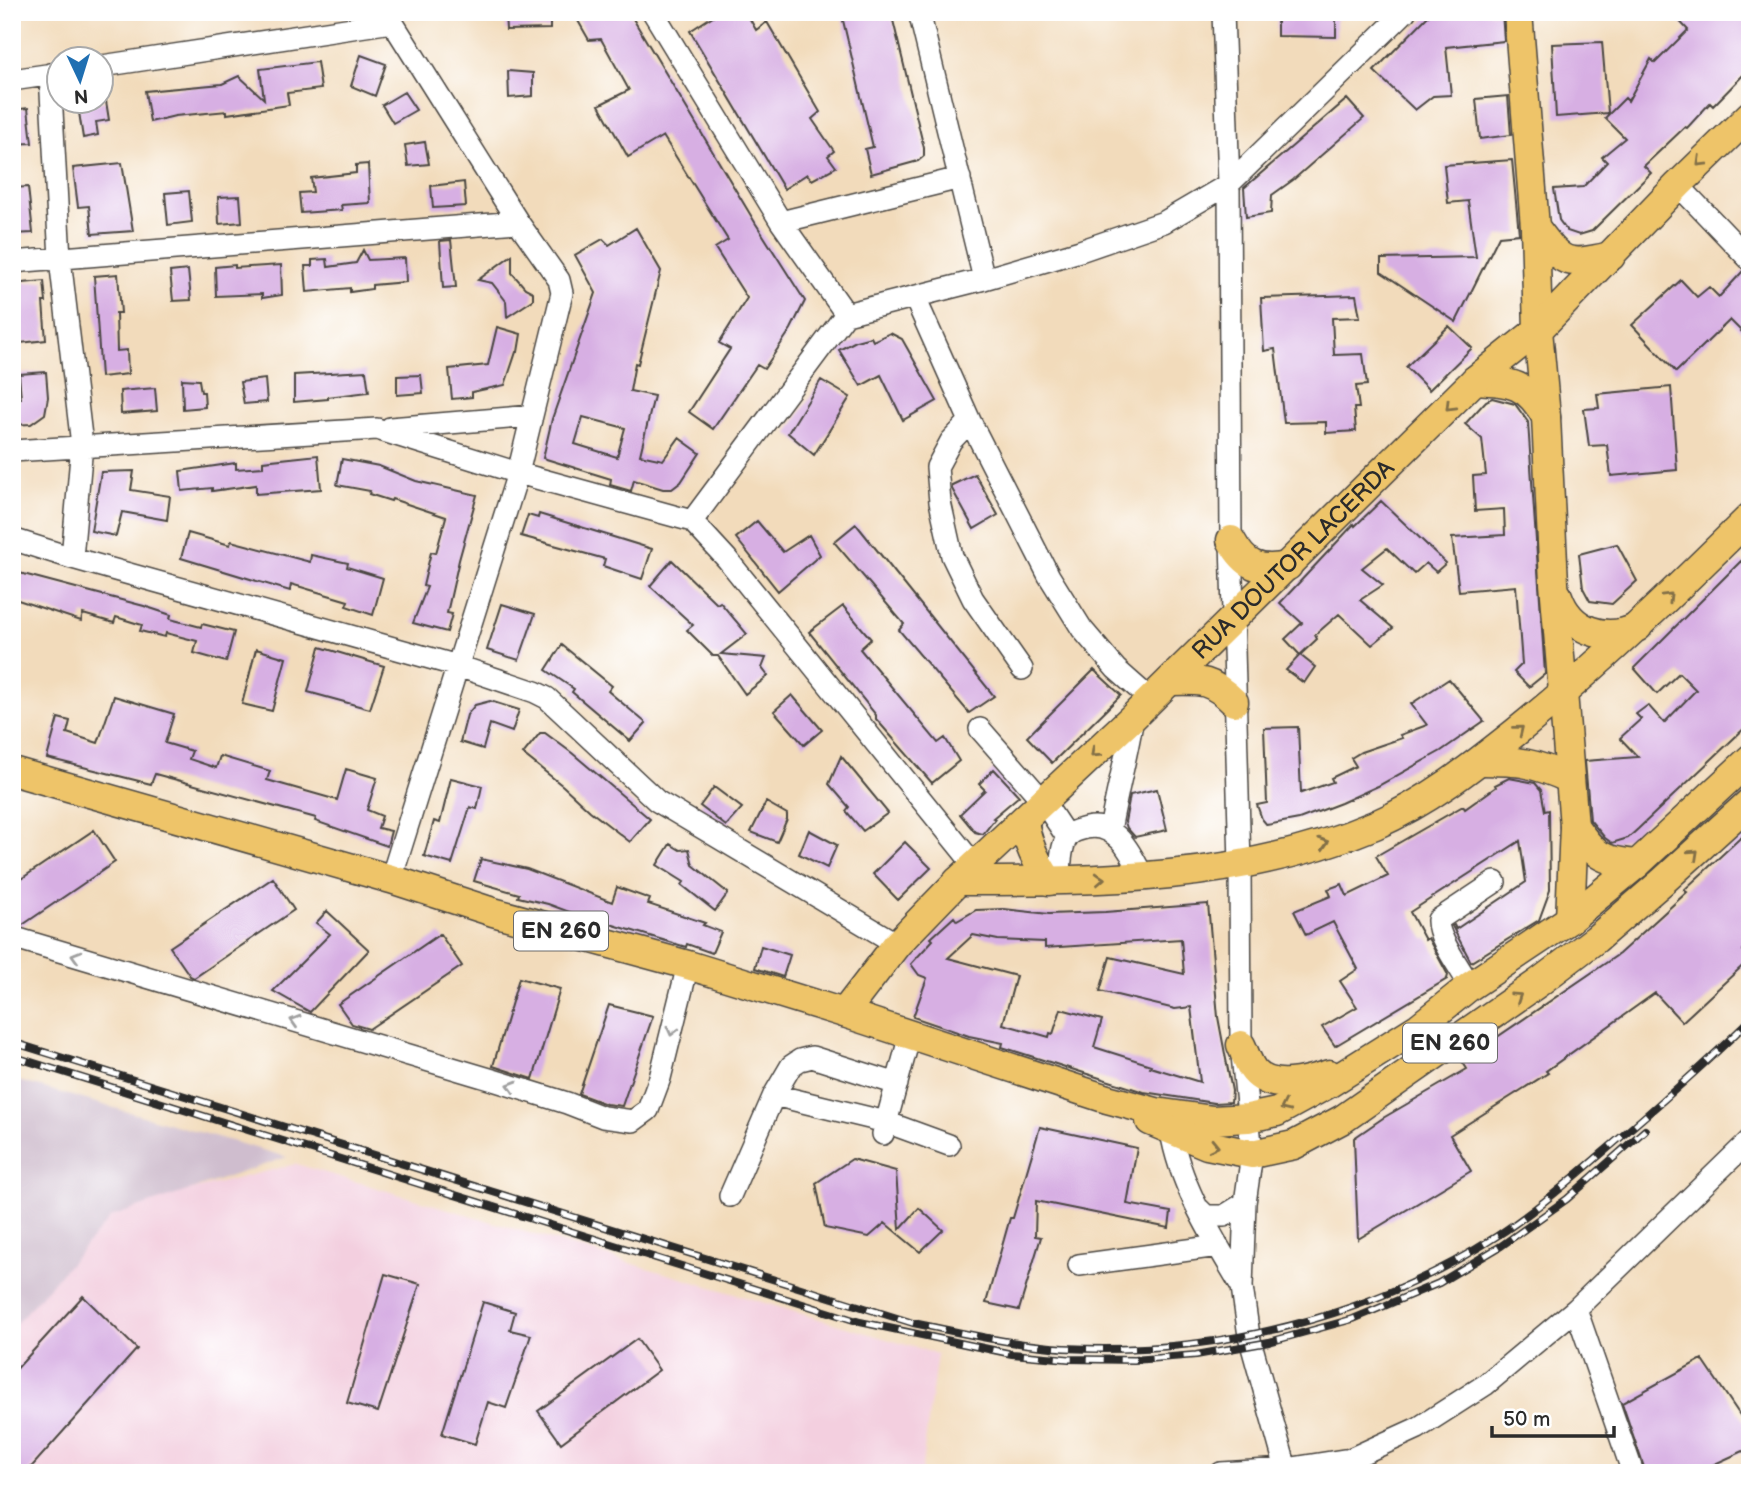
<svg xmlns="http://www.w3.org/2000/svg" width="1762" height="1485" font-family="'Balsamiq Sans',sans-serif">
  <rect width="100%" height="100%" fill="#fff"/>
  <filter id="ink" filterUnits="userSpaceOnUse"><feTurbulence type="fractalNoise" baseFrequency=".0143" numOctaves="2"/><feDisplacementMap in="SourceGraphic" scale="14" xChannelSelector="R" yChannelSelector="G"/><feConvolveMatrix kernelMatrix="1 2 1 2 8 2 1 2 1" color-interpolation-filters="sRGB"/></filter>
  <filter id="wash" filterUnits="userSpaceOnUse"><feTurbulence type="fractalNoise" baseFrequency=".00686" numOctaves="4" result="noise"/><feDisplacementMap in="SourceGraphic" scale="28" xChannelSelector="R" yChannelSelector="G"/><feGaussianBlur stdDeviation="1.57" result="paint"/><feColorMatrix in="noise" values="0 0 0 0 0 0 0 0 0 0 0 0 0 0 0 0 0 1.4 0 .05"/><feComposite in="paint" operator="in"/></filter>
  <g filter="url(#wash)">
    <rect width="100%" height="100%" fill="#f2dbbb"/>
    <path fill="#f3cfdf" d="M296,1164l641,190 -16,119h-909v-162l101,-102z"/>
    <path fill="#cfbdce" d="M12,1079l275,78 -176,60 -99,111z"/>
    <g id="blocks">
      <path fill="#d7afe3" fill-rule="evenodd" d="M505,12h45v17l-44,1z
        M573,12h56l127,212 49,77 -14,28 -27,40 -7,-4 -44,64 -24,-17 41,-63 -11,-6 28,-45 -32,-50 13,-8 -65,-104 -35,21 -29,-52 30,-15 -28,-51 -12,1z
        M719,12h27l10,18 11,-8 53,90 -8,7 22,32 -6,5 8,11 -24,13 -5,-6 -23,15 -94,-158z
        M841,12h50l33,136v8l-6,5 -47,13 -6,-25 8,-2z
        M1277,12h59v25l-59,-1z
        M1432,12h70l2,29 -58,6 5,48 -18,1 -18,14 -41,-39z
        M1671,12h79v56l-37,38 -3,-3 -23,25 -2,-1 -41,39 7,7 -59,58 -13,4 -12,-4 -8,-11 -5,-31 29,-2 24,-25 -5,-5 23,-19 -20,-20 20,-20 3,3 23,-42 4,4 33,-33z
        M1602,42l6,71 -52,4 -4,-73z
        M361,55l25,9 -11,32 -24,-10z
        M317,62l4,27 -34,4 2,12 -62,9v-3l-52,5 -25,6 -5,-31 77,-7 17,-8 25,23 -4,-30z
        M508,71l25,2v23l-24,2z
        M404,92l12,18 -23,13 -11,-18z
        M1508,96l3,39 -31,4 -4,-40z
        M1347,99l17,19 -71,62 -21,15 -1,18 -25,4 -2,-29z
        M106,101l3,19 -13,2 2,13 -15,3 -5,-32z
        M28,108l4,35 -20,1v-34z
        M425,142l4,22 -21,2 -3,-21z
        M1512,160l7,74 -20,2 -43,86 -75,-50v-13l95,-2 -8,-56 -20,2 -4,-38z
        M122,163l11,68 -41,3 -3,-28 -11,1 -5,-39z
        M368,164l2,39 -29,2 1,5 -41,3 -2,-20 14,-1 -2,-14 45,-5v-8z
        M464,182l2,24 -33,2 -2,-22z
        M28,187l5,46 -21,1v-46z
        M189,191l3,31 -24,3 -3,-32z
        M240,196l2,26 -23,2 -1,-27z
        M636,228l25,43 -23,93 -3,-1 -5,28 24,5 -14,59 23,5 16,-22 21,15 -19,29 -9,7h-9l-29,-9 -3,11 -21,-6 1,-6 -68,-21 9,-39 44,-126 -21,-38 28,-16 6,6zM583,417l42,11 -8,29 -42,-13z
        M451,240l5,47 -13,1 -3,-47z
        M363,250l5,10 37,-2 1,24 -34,3v4l-22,3v-4l-43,4 -2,-26h7v-6l15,-1 1,8 28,-4z
        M512,255v18l13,15 8,4v8l-26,17 -1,-16 -14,-18 -14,-3z
        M235,265v3l46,-3 1,30 -20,3v-4l-46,2 -1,-29z
        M188,270l3,30 -18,1 -3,-29z
        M1743,271l7,2v67l-20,-20 -54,52 -44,-47 49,-45 16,17 12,-10 10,10z
        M118,274l3,39h-5l1,38 10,-1 1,24 -27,3 -7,-101z
        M44,281l2,21h-3l3,38 -34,4v-60z
        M1356,295l4,22 -28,1 2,37 29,-1 4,31 -11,1 3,22h-5l2,23 -30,2v-11l-42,1 -9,-74 -11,2 -3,-53z
        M1449,326l23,22 -43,42 -23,-23z
        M497,327l24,7 -3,18h-2l-11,33 -33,7v5l-20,2 -3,-30 39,-4z
        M890,333l12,6 35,62 -34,19 -22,-45 -20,11 -22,-36 17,-9 15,-4 2,4z
        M366,371l3,21 -41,5v2l-34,3v-27z
        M46,372l2,25 -3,17 -14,10 -19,1v-27h9l-2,-24z
        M421,375l2,18 -26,2v-19z
        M182,379l17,1 2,12h3l1,15 -22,2z
        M265,379l2,23 -23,2 -4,-22z
        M821,380l29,17 -36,58 -26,-22z
        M1671,387l6,83 -66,6 -4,-31 -18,1 -5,-37 15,-1 -2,-14z
        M155,388l2,23 -36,3 -1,-23z
        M1492,398l23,6 13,18 17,252 -16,13 -15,-15 8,-8 -6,-78 -57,5 -7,-53 53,-3 -1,-26 -29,2 -2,-35 13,-1 -4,-36 -17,-15 21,-23z
        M318,455l3,34 -65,5v-9l-44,6v-3l-30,3 -2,-20 56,-8v6l27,-2v-6z
        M342,459l37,7 37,15 61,14 -18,65 -12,53 5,1 -5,18 -34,-9 14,-36 -4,-1 8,-34 5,1 10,-36 -54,-18 -1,2 -22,-7 1,-3 -33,-6z
        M134,471l-3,19 39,6 -3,24 -45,-8 -6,24 -25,-5 10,-59z
        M975,474l23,41 -24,14 -22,-40v-4z
        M1381,501l65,62 -10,9 -10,-9 -12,11 -27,-26 -25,20 21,17 -23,15 33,28 -21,17 -33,-31 -24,21 2,4 -17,16 -15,-16 17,-16 -22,-20 74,-79 1,2z
        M539,514l113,35 -10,30 -39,-13 2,-7 -84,-23 7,-21 10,3z
        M757,521l26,31 26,-17 11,20 -42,36 -42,-53z
        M856,524l138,172 -25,17 -70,-83 5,-6 -70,-82z
        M188,533l42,12 1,-4 79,21 1,-7 37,8 -1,4 36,11 -10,37 -27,-9 2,-5 -57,-17 -1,7 -109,-33z
        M1617,544l20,37 -25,23 -22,-3 -7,-13 -4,-34z
        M672,560l45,44 3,-2 27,32 -26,20 45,4 -4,10 6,8 -23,18 -27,-38h-5l-26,-26 6,-5 -43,-39z
        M1741,561l9,9v153l-112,106 -10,9 -16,5 -7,-5 -15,-18 -5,-59 53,-4 -18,-19 21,-19 -5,-5 12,-9 16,18 32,-33 -17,-17 -22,21 -23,-26z
        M12,571l132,35 27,9 -1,4 31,8 1,-3 32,8 -8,30 -32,-9 3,-12 -31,-8 -1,4 -25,-6 2,-6 -26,-8 -2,6 -31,-9 -2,7 -69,-23z
        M502,604l33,10 -16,46 -32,-10z
        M843,606l28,33 -11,10 78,94 7,-5 14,23 -27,22 -56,-64v-4l-67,-83z
        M562,645l50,41 -4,5 38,32 -16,18 -58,-49 2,-3 -28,-19z
        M320,647l64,19 -14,43 -62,-17z
        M256,649l30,9 -14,53 -30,-7z
        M1300,655l15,12 -11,16 -18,-13z
        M1094,670l27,25 -69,68 -25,-26z
        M1449,679l35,42 -43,30 -63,35 -37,17 -42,16 -32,6 -5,-6 -5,-14 10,-2 -3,-75 34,-1 3,66 32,-11 -2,-4 25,-12 -5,-8 10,-6 41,-14 -2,-3 27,-10 -16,-21z
        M792,695l30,35 -18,15 -30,-34z
        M114,696l60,18 -9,29 27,8 -3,8 27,9 4,-12 50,15 -3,9 70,20 9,-31 31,9 -10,32 15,6 -4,12 13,3 -4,15 -72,-25 1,-3 -161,-44 -4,10 -104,-26 11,-40 12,3 -3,12 31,10z
        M490,701l29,9 -7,22 -22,-8 -7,25 -23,-7 7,-27 8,-10z
        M540,733h5l27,20 78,66 -20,23 -40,-31 -27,-25 -40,-32z
        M841,756l47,57 -25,18 -17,-20 3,-4 -20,-23z
        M994,769l25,27 -26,22 2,1 -12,15 -8,-2 -15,-18 25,-24 -6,-6z
        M451,778l31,8 -5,23 -7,-2 -18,57 -28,-8 10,-35 6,2z
        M1509,778l26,5 6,7 4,21 4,-1 1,80 -11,30 -68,42 -19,-36 2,-1 2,4 70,-47 -6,-41 -110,71 15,28 3,-2 20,37 -1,4 -112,67 -13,-19 35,-20 -17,-26 18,-12 -25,-47 -27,13 -12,-24 37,-15 -3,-7 14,-5 5,12 41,-20 -12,-20 87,-50 2,3 31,-22 -1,-2z
        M714,787l28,21 -16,18 -26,-20z
        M1157,789l10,41 -32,7 -8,-9 -2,-6 5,-27z
        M766,802l21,12v5l-10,23 -26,-10z
        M1750,829v116l-7,6 7,8 -68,63 -27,-29 -109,78 2,2 -98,62 21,36 -113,68 -4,-101 29,-20 84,-49 -5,-8 157,-107 68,-62 -3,-2z
        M94,830l21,32 -94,64 -9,-2v-39z
        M809,830l28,15 -10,23 -28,-14z
        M905,842l26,26 -33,32 -25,-26z
        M670,844l10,6 9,-1 4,16 35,28 -13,18 -33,-26 2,-3 -27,-17z
        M481,859l46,10 85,33 5,-15 33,12 -2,5 57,19 -2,2 18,7 -9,21 -25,-9 -1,3 -89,-27 -1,2 -48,-18 -30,-7 1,-3 -45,-13z
        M273,878l21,32 -100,68 -4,-2 -20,-29z
        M1208,904l10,113 14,74 -1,11 -17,1 -70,-11 -142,-45 1,-4 -34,-7 -56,-19 14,-39 -8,-3 -8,-11 22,-24 -2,-2 23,-21 3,4 19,-11 28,-1 45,5 56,-2zM973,935l25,5 47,2v6l136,-9 3,35 -74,-17 -10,34 75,18 16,-2 9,75 -50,-15 1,-2 -57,-18 8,-27 -41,-11 -8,25 -3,-1 -1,4 -46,-13 13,-48 -68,-18z
        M327,911l42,39 -59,62 -37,-21 57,-57 -14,-11z
        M440,934l22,32 -93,63 -17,-5 -14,-20z
        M761,946l29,9 -7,22 -28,-9z
        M519,978l41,11 -27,90 -40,-13z
        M609,1005l44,11 -31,90 -16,-2 -27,-10z
        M1040,1127l97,21 -10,56 44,8 -2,16 -133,-27 -1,35 6,1 -22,73 -33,-7 24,-85h3z
        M852,1159l44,12 4,58 19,-21 24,22 -23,22 -35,-29 -16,14 -44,-9 -9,-45z
        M385,1274l35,10 -42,128 -31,-9z
        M83,1296l54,53 -111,124h-14v-99z
        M483,1302l32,10 -5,18 21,5 -25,73 -18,-6 -13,42 -33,-10z
        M637,1339l22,31 -98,73 -23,-32z
        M1702,1359l48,71v18l-55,25h-49l-24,-70z"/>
    </g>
  </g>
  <g filter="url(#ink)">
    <use href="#blocks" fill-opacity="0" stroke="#494541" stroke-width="2"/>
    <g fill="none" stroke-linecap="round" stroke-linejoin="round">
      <g stroke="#494541" stroke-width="24">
        <path id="minor" d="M386,12l132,210 41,58 3,13 -44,180 -127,406
          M653,12l128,210 65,92
          M919,12l65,267
          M1223,12l6,172 2,356 9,325 1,180 11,109 -7,49 -3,84 7,49 37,133
          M102,66l290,-44
          M50,74l10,185 22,186 -10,113
          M12,80l48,-7
          M1678,185l72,75
          M781,222l179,-44
          M12,262l506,-40
          M915,298l55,123 79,155 33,53 34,40 34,30
          M970,421l-19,20 -14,26 3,35 12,54 21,43 49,70
          M390,428l142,-12
          M12,451l365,-22 141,44 174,48 35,38 248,307
          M692,521l154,-207 138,-35 96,-28 84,-29 65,-38 176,-172
          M12,539l60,19 386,108 77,26 12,6 110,103 240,143
          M980,729l63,72 24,36
          M1110,831c6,-38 17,-75 23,-114
          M1059,881c2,-13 1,-33 8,-43 4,-7 12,-8 19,-10 31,-7 46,27 57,49
          M12,937l481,143 74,23 36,14 30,4 15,-11 12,-32 28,-113
          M1470,986c-9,-17 -33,-48 -32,-66l57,-38
          M774,1095l112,27 63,23
          M1171,1131c9,56 43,108 71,156
          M883,1134l27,-99
          M730,1196l44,-101 17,-29 9,-6 12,-3 85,27
          M1199,1209l7,7h18l21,-13
          M1079,1265l139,-19
          M1576,1309l57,164
          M1221,1473l65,-4 64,-10 68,-31 67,-43 91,-76 174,-169"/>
      </g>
      <g stroke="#494541" stroke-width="31">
        <g id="major">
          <path d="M1518,12l17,215 3,103 8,87 8,166 20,243 -4,93"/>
          <path d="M1535,227c27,36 29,40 76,29"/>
          <path d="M1475,380c37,2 52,3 71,37"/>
          <path d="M1231,540c14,26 28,32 57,26"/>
          <path d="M1558,596c12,35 47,47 80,31"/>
          <path d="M1170,681c31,-1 41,-2 64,21"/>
          <path d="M1480,761c41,0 52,1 90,18"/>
          <path d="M12,771l379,108 102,33 195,53 156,48 263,86 49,13 57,8 35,-2 29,-6 53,-29 89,-56 51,-41 100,-67 67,-55 113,-105"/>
          <path d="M1024,820c3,24 12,41 25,61"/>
          <path d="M1574,826c22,30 25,34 63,38"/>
          <path d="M958,881c141,0 285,0 417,-56 53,-23 97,-58 141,-93 83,-67 158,-140 234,-215"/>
          <path id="s1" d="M844,1013l53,-69 61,-63 175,-164 342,-337 63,-50 140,-145 72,-70"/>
          <path d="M1241,1045c4,8 7,19 13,26 18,21 53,10 75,3"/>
          <path d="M1150,1121l57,24 45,9 42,-9 49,-26 195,-136 58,-44 66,-57 88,-80"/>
        </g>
      </g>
      <use href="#minor" stroke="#fff" stroke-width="21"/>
      <use href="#major" stroke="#eec469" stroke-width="28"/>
      <g stroke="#2b2b2b" stroke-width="8">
        <path id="rail" d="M12,1042l901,281c50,10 100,22 151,25 151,8 306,-30 433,-112 37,-24 70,-53 104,-82 51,-43 101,-87 149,-134
          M12,1056l848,266 152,32 57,5 65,1 62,-5 73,-13 84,-23 86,-36 62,-37 66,-47 78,-69"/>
      </g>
      <use href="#rail" stroke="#fff" stroke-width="5" stroke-dasharray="16" stroke-linecap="butt"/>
    </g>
    <defs><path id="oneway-chevron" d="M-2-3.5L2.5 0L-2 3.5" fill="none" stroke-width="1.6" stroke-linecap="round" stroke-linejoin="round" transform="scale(1.75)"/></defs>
    <g stroke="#837047">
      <use href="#oneway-chevron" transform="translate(1701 162) rotate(136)"/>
      <use href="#oneway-chevron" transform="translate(1450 406) rotate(135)"/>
      <use href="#oneway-chevron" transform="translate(1668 597) rotate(-45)"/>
      <use href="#oneway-chevron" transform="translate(1519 730) rotate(-39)"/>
      <use href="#oneway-chevron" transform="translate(1095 753) rotate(137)"/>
      <use href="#oneway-chevron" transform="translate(1324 843) rotate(-17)"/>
      <use href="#oneway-chevron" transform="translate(1694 854) rotate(-43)"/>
      <use href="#oneway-chevron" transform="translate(1100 879) rotate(-3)"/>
      <use href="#oneway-chevron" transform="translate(1517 997) rotate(-34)"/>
      <use href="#oneway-chevron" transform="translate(1285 1107) rotate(155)"/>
      <use href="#oneway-chevron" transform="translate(1214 1146) rotate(13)"/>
    </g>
    <g stroke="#a0a0a0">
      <use href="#oneway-chevron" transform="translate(76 956) rotate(-164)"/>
      <use href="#oneway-chevron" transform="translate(295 1021) rotate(-163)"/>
      <use href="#oneway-chevron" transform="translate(672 1031) rotate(104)"/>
      <use href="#oneway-chevron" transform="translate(512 1086) rotate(-163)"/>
    </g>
  </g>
  <g text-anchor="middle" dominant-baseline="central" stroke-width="5" stroke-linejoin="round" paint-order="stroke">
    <g fill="#fff" stroke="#6b6b6b" stroke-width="2">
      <rect x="514" y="911.5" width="94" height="39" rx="5"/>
      <rect x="1403" y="1023.5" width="94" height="39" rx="5"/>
    </g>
    <g font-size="23" font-weight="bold" fill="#2b2b2b">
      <text x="561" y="931">EN 260</text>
      <text x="1450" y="1043">EN 260</text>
    </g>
    <g font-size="24" fill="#2b2b2b" stroke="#fff">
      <text stroke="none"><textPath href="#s1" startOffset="639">RUA DOUTOR LACERDA</textPath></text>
    </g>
  </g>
  <rect width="1762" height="1485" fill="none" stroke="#fff" stroke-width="42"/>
  <g transform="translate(80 80) rotate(176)"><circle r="33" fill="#ffffff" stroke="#aaaaaa" stroke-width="2"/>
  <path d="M0-5L12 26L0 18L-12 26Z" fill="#1f6fb2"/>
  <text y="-10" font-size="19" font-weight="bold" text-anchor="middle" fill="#2b2b2b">N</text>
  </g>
  <path d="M1492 1426v10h122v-10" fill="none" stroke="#2b2b2b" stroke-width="3.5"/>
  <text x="1503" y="1426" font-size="21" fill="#2b2b2b" stroke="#ffffff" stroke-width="5" paint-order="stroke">50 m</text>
</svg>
